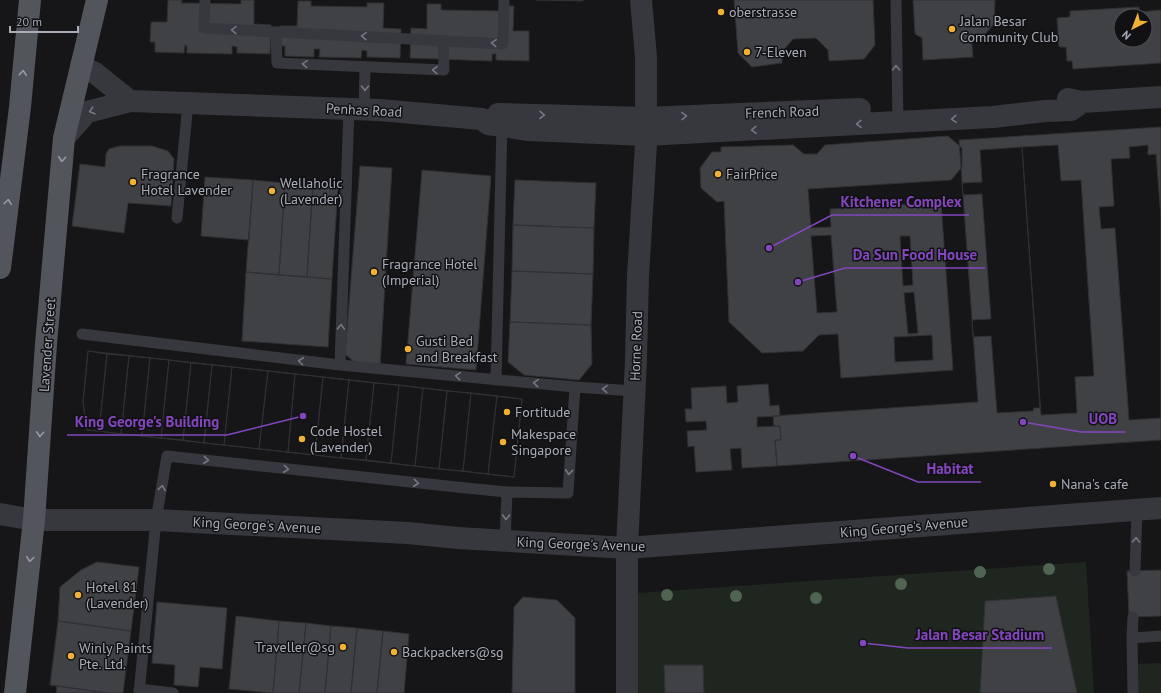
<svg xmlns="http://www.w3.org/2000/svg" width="1161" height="693" font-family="'PT Sans',sans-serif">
  <rect width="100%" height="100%" fill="#161618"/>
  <path fill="#1e261f" d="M1086,562l8,131h-459l2,-100z
    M1161,663v30h-26l-2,-29z"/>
  <path fill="#404145" stroke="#303034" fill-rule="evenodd" d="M168,0h14l-1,3 60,1v-4h13v24l17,1 -1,29 -33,-1v-6l-5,-1v8l-45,-1v-7l-2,-1 -1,8 -29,-1v-10h-5l1,-20h16z
    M536,0h47v1z
    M734,0h139l2,45 -11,14 -35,2 -1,-11 -12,-12 -23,1 -11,13v11l-30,4 -14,-14z
    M913,0h82l-1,24 -10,11h-13l2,22 -50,3 -1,-22 -7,-4z
    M298,1h13v5l56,1v-4h17l-1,25 18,1 -1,29 -33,-1v-6l-5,-1 -1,8 -42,-1 1,-8h-6v8l-29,-1v-10h-5v-20h17z
    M427,4h14v6l59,1v-5h14l-1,25h16v30l-33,-1v-6h-4v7l-82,-3 1,-30 16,1z
    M1139,7v5l22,-2v53l-88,6 -1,-8h-5l-1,-14h-7l-2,-29 13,-1v-6zM1121,16h24v24h-24z
    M1161,127v313l-384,26 -2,-26h6l-1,-14h-6l-1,-10 205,-14 -19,-262zM1058,145l3,36 20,-1 13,196 -19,1 2,36 -36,2 -19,-268z
    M948,136l14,12v19l-11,13 -143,9 3,39 20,-1 -1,-18 111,-7 12,168 -112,8 -3,-44 -19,1 -16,16 -41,2 -33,-31 -5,-121 -7,1 -16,-14 -1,-20 12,-16h9v-5l72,-2 11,9h13l8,-9zM831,235l6,77 -20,1 -6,-77zM900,236h10l3,49 -10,1zM914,292l4,41 -10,1 -4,-41zM932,335l1,25 -38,2 -1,-25z
    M1148,145v10l8,-1 5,65v199l-32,2 -14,-192 -14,1 -2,-22 15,-1 -3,-47 19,-1 -1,-11z
    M120,146h32l16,5 6,8 -3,47 -43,-3 -4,30 -52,-7 8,-62 25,3 1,-13 3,-5z
    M1022,147l18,261h-6l-1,3 -36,2 -6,-77 -18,1 -1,-17 19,-1 -9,-125 -19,1 -1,-12 20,-1 -2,-32z
    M360,166l32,2 -12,199 -21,-1 -14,-12z
    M422,170l69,6 -15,194 -70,-6z
    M205,177l48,3 -4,60 -48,-4z
    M253,180l32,3 -6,92 -33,-3z
    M515,180l81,3 -2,45 -81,-3z
    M285,183l28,1 -6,93 -28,-2z
    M313,184l25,3 -6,92 -25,-2z
    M513,225l81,3 -1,46 -81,-3z
    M512,271l81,3 -2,51 -81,-3z
    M246,272l86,7 -4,68 -86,-6z
    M510,322l81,3 1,39 -13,16 -55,-5 -16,-13z
    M88,351l19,3 -8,77 -12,-1 -4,-28z
    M88,351l434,48 -8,78 -427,-47 -4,-28z
    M107,354l22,2 -8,78 -22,-3z
    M129,356l21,2 -8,78 -21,-2z
    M150,358l19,2 -8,78 -19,-2z
    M169,360l22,3 -8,77 -22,-2z
    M191,363l21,2 -8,78 -21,-3z
    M212,365l20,2 -8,78 -20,-2z
    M232,367l36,4 -9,78 -35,-4z
    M268,371l27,3 -7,78 -29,-3z
    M295,374l28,3 -8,78 -27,-3z
    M323,377l26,3 -8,78 -26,-3z
    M349,380l25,3 -8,77 -25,-2z
    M374,383l25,2 -8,78 -25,-3z
    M768,384l2,22 9,-1 1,11 -23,1v10l23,-1 1,14h-6l2,26 -35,2 -1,-20 -11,1 2,21 -36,2 -2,-26 -6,1 -1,-16 20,-1 -1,-9 -20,1 -1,-13h7l-1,-21 35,-2 1,17 11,-1 -1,-16z
    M399,385l24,3 -8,78 -24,-3z
    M423,388l24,3 -8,78 -24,-3z
    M447,391l24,2 -8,78 -24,-2z
    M471,393l26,3 -9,78 -25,-3z
    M497,396l25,3 -8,78 -26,-3z
    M97,562l42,5 -8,64 -73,-10 2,-34 21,-17z
    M1161,570v46l-32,1 -2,-46z
    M1056,596l21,97h-97l5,-92z
    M523,597l34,3 18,18v75h-63l2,-86z
    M157,602l70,6 -5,61 -22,-2 -2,20 -24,-2 1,-20 -23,-2z
    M236,616l43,5 -6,72 -44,-4z
    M58,621l73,10 -8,62h-16l-57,-8z
    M279,621l27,2 -7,70h-26z
    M306,623l25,3 -6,67h-26z
    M331,626l26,2 -6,65h-26z
    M357,628l26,3 -6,62h-26z
    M383,631l26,3 -5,59h-27z
    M664,665h39l1,28h-39z
    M57,686l50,7h-51z"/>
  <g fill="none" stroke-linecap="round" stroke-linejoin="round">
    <path stroke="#37383d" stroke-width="11" d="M205,0l-1,28 299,16 1,-44
      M896,0l2,121
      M276,32l1,31 167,7 -1,-30
      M364,109l1,-42
      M177,218l11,-115
      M82,334l258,31 235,22 59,4
      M340,365l9,-257
      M496,380l6,-257
      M505,541l2,-49
      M1135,571l2,-61
      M1133,617l-1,21 1,55
      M1132,638l29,-2
      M139,689l34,4
      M139,693l17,-173 11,-64 299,32 41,4 61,1 7,-106"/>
    <path stroke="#37383d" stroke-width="22" d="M81,66l14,7 35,28
      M1068,99l14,3 79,-5
      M498,114l147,4 215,-9
      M64,138l23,-26 43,-11 249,9 103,9 6,5 41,6 116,5 348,-18 52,-6 26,-1 11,-8
      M0,514l34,6h122l252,13 50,5 169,10 534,-40
      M627,693v-145l9,-188 2,-84 8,-132v-87l-5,-57"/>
    <path stroke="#53555c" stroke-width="22" d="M0,268l20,-161 10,-107
      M15,693l19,-173 12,-176 18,-206 33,-138"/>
  </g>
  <g fill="#506452">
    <circle cx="1049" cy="569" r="6"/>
    <circle cx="980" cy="572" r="6"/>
    <circle cx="901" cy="584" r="6"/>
    <circle cx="667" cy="595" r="6"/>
    <circle cx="736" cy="596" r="6"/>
    <circle cx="816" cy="598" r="6"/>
  </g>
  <defs><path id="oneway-chevron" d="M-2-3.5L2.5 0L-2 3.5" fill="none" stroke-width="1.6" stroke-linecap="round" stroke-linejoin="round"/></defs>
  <g stroke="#757881">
    <use href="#oneway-chevron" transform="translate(234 30) rotate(-177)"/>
    <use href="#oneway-chevron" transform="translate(364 36) rotate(-177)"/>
    <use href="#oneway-chevron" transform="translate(494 43) rotate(-177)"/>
    <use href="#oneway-chevron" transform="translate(305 64) rotate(-177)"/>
    <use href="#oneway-chevron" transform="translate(896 68) rotate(-91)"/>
    <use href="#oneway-chevron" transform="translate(435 70) rotate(-178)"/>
    <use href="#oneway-chevron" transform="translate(365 88) rotate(91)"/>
    <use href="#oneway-chevron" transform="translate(92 111) rotate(162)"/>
    <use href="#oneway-chevron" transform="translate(542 115) rotate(2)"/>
    <use href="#oneway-chevron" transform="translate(684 116) rotate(-2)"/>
    <use href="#oneway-chevron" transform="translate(954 119) rotate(177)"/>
    <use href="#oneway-chevron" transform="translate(859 124) rotate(177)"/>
    <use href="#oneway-chevron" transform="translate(754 130) rotate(177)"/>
    <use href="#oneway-chevron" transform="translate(341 327) rotate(-88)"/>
    <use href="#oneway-chevron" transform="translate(301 361) rotate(-173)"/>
    <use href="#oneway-chevron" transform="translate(458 376) rotate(-175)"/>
    <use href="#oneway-chevron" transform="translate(536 383) rotate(-175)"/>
    <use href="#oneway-chevron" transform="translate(605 389) rotate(-176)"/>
    <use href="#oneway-chevron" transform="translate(206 460) rotate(6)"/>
    <use href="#oneway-chevron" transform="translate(286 469) rotate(6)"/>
    <use href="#oneway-chevron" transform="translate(569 472) rotate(94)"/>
    <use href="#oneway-chevron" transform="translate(416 483) rotate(6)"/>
    <use href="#oneway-chevron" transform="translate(162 488) rotate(-81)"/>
    <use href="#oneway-chevron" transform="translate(506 517) rotate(92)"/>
    <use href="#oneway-chevron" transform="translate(1136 540) rotate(-88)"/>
  </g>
  <g stroke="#979ba6">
    <use href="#oneway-chevron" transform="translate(23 73) rotate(-84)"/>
    <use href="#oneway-chevron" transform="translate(62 159) rotate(95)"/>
    <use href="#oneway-chevron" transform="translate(8 202) rotate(-83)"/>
    <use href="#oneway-chevron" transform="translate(40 434) rotate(94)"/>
    <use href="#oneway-chevron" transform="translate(30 559) rotate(97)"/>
  </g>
  <g fill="#f2b134" stroke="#111113" stroke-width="1.5">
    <circle cx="721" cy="12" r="4"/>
    <circle cx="952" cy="29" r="4"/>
    <circle cx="747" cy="52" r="4"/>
    <circle cx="718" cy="174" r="4"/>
    <circle cx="133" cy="182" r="4"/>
    <circle cx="272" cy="191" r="4"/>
    <circle cx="374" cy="272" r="4"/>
    <circle cx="408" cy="349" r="4"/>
    <circle cx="507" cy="412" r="4"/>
    <circle cx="302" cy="439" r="4"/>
    <circle cx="503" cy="442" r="4"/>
    <circle cx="1053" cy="484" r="4"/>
    <circle cx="78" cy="595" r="4"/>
    <circle cx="343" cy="647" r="4"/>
    <circle cx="394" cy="652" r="4"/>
    <circle cx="71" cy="656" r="4"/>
  </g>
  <g text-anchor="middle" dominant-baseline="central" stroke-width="3" stroke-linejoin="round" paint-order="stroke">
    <g font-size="14" fill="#a8adb8" stroke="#111113" text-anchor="start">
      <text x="729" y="12">oberstrasse</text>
      <text x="960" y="21">Jalan Besar<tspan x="960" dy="16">Community Club</tspan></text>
      <text x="755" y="52">7-Eleven</text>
      <text x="141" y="174">Fragrance<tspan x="141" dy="16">Hotel Lavender</tspan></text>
      <text x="726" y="174">FairPrice</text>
      <text x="280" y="183">Wellaholic<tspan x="280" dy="16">(Lavender)</tspan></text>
      <text x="382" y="264">Fragrance Hotel<tspan x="382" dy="16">(Imperial)</tspan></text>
      <text x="416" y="341">Gusti Bed<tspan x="416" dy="16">and Breakfast</tspan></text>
      <text x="515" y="412">Fortitude</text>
      <text x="310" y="431">Code Hostel<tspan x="310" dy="16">(Lavender)</tspan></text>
      <text x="511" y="434">Makespace<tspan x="511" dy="16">Singapore</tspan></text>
      <text x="1061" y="484">Nana's cafe</text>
      <text x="86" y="587">Hotel 81<tspan x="86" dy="16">(Lavender)</tspan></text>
      <text x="335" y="647" text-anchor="end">Traveller@sg</text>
      <text x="79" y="648">Winly Paints<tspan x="79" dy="16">Pte. Ltd.</tspan></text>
      <text x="402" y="652">Backpackers@sg</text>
    </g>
    <g font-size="14" fill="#a8adb8" stroke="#111113">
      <text transform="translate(364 110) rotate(3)">Penhas Road</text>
      <text transform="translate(782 112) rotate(-2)">French Road</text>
      <text transform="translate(47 345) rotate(-86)">Lavender Street</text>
      <text transform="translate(636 346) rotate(-88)">Horne Road</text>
      <text transform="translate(257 525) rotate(3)">King George's Avenue</text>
      <text transform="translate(904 527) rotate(-5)">King George's Avenue</text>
      <text transform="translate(581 544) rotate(2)">King George's Avenue</text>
    </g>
  </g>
  <path fill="none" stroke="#8446be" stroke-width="1.5" d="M769 248L832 215H969M798 282L845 268H985M1023 422L1081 432H1125M303 416L227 435H67M853 456L918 482H981M863 643L908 648H1052"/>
  <g fill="#8446be" stroke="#111113" stroke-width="1.5">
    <circle cx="769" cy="248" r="4"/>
    <circle cx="798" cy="282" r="4"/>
    <circle cx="1023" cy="422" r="4"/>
    <circle cx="303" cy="416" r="4"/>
    <circle cx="853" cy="456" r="4"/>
    <circle cx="863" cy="643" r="4"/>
  </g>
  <g font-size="15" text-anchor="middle" font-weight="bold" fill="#8446be" stroke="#111113" stroke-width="3" stroke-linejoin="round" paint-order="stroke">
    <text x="901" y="207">Kitchener Complex</text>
    <text x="915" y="260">Da Sun Food House</text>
    <text x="1103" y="424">UOB</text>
    <text x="147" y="427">King George's Building</text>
    <text x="950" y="474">Habitat</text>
    <text x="980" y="640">Jalan Besar Stadium</text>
  </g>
  <g transform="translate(1133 28) rotate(222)"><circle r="19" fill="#111113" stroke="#4d4f55"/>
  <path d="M0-3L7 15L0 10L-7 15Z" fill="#f2b134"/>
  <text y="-6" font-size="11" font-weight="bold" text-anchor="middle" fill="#a8adb8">N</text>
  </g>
  <path d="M10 26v6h68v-6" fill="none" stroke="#a8adb8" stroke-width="2"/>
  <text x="16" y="26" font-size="12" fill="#a8adb8" stroke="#111113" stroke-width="3" paint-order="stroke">20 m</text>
</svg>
